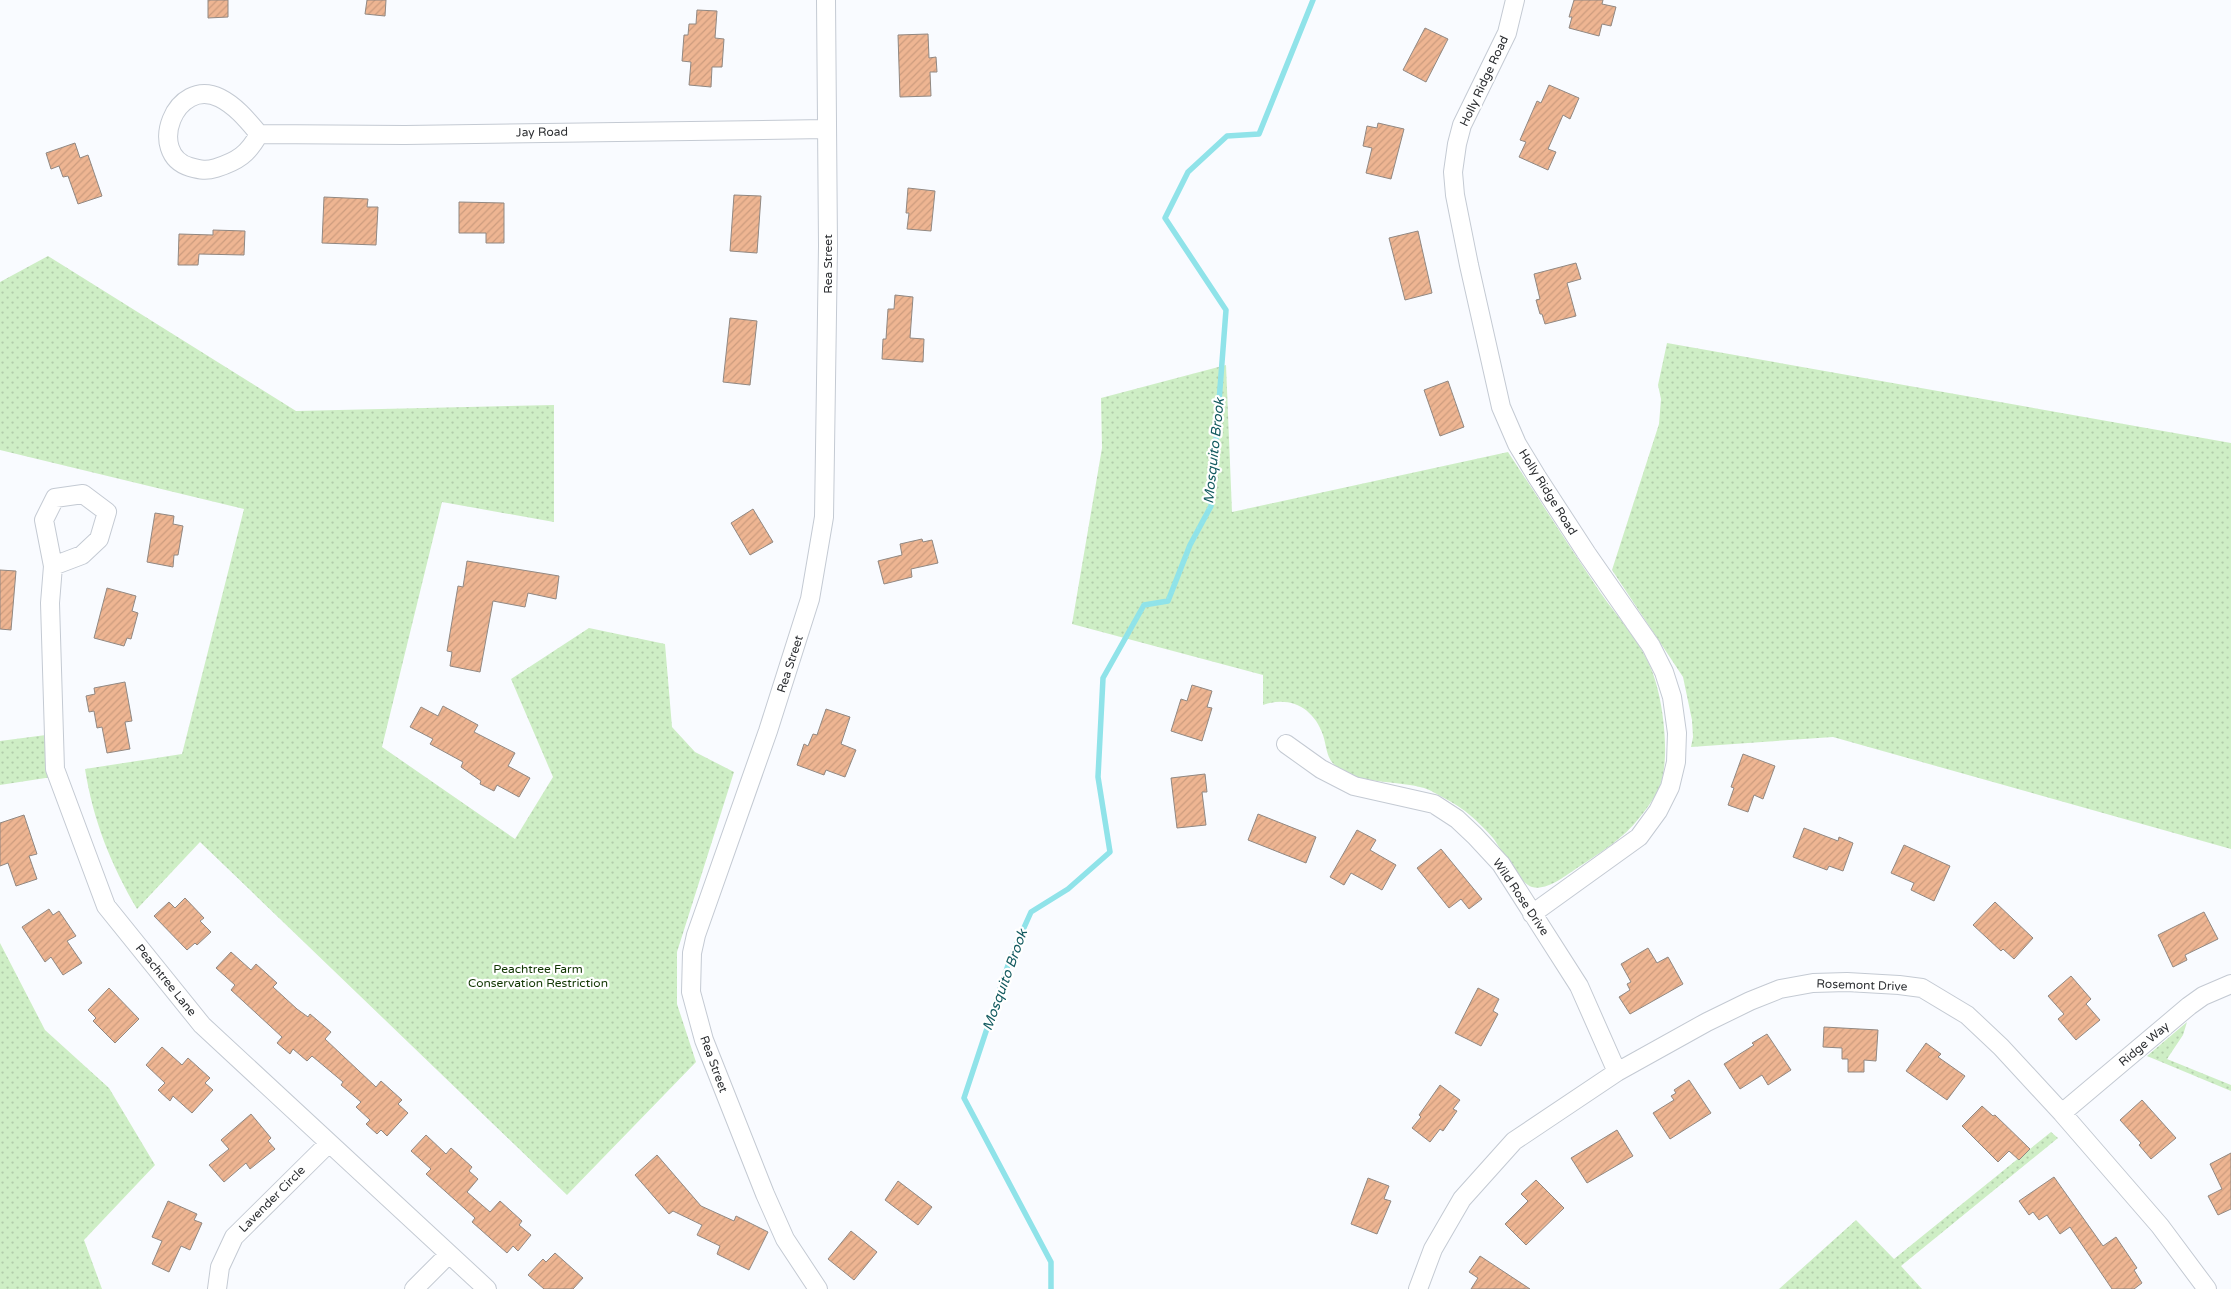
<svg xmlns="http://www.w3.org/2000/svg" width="2231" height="1289" font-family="'Varela Round',sans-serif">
  <defs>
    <pattern id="park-dots" width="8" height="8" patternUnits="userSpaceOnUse" patternTransform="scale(1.25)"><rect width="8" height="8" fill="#ceeec5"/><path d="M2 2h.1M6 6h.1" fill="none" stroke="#b1ccaa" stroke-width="1.8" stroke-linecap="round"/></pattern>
    <pattern id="building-hatch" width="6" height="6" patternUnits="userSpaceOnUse" patternTransform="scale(1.25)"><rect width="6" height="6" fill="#eeb592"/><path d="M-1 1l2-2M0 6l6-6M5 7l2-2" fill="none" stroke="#cc9c7e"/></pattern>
  </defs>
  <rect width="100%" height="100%" fill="#f9fbff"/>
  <path fill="url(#park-dots)" d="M48,256l248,155 258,-6v117l-112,-20 -60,245 133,92 38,-62 -42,-98 78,-51 76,16 7,83 23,25 39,20 -57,180v52l19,58 -129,133 -367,-353 -63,67c-26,-44 -44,-89 -52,-140l97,-15 62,-245 -244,-59v-168z
    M1667,343l564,100v406l-398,-112 -142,10 2,-10 -1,-17 -9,-43 -71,-107 47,-146 2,-25 -3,-14z
    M1226,365l6,147 276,-60c31,47 61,94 92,140 18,26 41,50 52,79 11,28 18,83 9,112 -4,12 -13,24 -21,34 -17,22 -40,36 -63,51 -12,8 -30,23 -45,19 -14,-5 -30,-37 -39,-49 -14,-16 -29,-30 -49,-40 -6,-3 -13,-8 -20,-10 -27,-8 -63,-3 -87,-21 -11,-8 -10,-20 -14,-32 -9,-27 -33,-40 -60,-30v-30l-191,-51 30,-176 -1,-50z
    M46,735l6,42 -52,8v-44z
    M0,943l45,87 64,58 46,77 -71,75 18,49h-102z
    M2187,1022l-4,13 -16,24 64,26v6l-84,-35z
    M2051,1132l7,6 -157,128 21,23h-143l77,-69 38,39z"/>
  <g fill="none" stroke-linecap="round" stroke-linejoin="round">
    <path stroke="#90e3e9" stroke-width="5.5" d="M1051,1289v-27l-87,-164 46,-139 21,-47 37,-23 42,-37 -12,-75 5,-99 41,-73 24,-4 22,-56 21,-39 15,-196 -61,-92 23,-46 39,-36 32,-2 54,-134"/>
  </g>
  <path fill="url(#building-hatch)" stroke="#918882" d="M208,0h20v17l-20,1z
    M367,0h19l-1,16 -20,-2z
    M1574,0h29l-1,4 14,3 -5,19 -9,-2 -3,12 -30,-8 3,-11h-3z
    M697,10l20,1 -2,27 9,1 -2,28h-10l-1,20 -22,-2 2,-23 -9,-1 2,-26h4l1,-11h7z
    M1425,28l23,11 -22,43 -23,-12z
    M928,34l1,24 7,-1 1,15h-7l1,24 -31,1 -2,-62z
    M1549,85l30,13 -9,21 -7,-4 -15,34 8,3 -8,18 -29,-13 7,-15 -6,-2 17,-39 4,2z
    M1378,123l26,6 -13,50 -25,-6 6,-25 -9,-2 4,-20 10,2z
    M75,143l5,15 8,-3 14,41 -24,8 -10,-28 -5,1 -4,-11 -8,3 -5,-16z
    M908,188l27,3 -4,40 -24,-2 2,-16h-3z
    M734,195l27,1 -4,57 -27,-2z
    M324,197l44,2 -1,8h11l-2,38 -54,-2z
    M459,202l45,1v40h-18v-10h-27z
    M213,230l32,1 -1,24 -45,-1 -1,11h-20l1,-31 34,1z
    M1418,231l14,62 -27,7 -16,-62z
    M1576,263l5,16 -14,4 9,33 -31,8 -3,-10h-2l-4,-14 4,-1 -6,-25z
    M895,295l18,2 -3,41 14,1 -1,23 -41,-3 1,-20h3l2,-30h6z
    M730,318l27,3 -7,64 -27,-3z
    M1448,381l16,46 -24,9 -16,-46z
    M753,509l20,33 -23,13 -19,-32z
    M155,513l19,3 -1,8 10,2 -5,29h-4l-1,12 -26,-5z
    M922,539l1,3 9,-2 6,23 -27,6 1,8 -28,7 -6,-23 24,-6 -2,-11z
    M467,561l92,15 -3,23 -28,-6 -3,14 -32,-6 -13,71 -30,-6 2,-14 -5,-1 11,-65 5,1z
    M0,570l16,1 -5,59 -11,-1z
    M107,588l29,8 -4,15 6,2 -7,26 -4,-1 -3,8 -30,-8z
    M125,682l7,39 -7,1 5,27 -23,4 -5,-26 -5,1 -3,-17 -5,1 -3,-16 9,-2 -1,-6z
    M1192,685l20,6 -5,16 5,1 -10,33 -31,-10 10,-32 6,2z
    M443,706l35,19 -4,7 41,21 -7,13 22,12 -11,19 -22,-12 -3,6 -14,-7 1,-3 -20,-14 2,-5 -33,-18 3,-5 -23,-12 11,-20 17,9z
    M826,709l24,8 -9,27 15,6 -11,27 -19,-7 -2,5 -27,-10 7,-21 4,2 5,-12 4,1z
    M1743,754l32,12 -12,33 -9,-4 -6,17 -20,-7 6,-17 -3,-1z
    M1205,774l2,18h-5l4,33 -29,3 -6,-50z
    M1258,814l58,23 -10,26 -58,-23z
    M24,815l13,39 -8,2 8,23 -21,7 -8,-23 -8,3v-43z
    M1804,828l34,13 1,-4 14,6 -10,28 -14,-5 -2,4 -34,-13z
    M1357,830l19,10 -6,10 26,15 -14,25 -31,-17 -7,12 -14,-8z
    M1904,845l46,21 -16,35 -23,-11 3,-7 -23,-10z
    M1441,849l41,50 -13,10 -8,-10 -12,9 -32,-40z
    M185,898l19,20 -4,3 11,11 -14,13 -2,-2 -8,7 -33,-34 15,-14 6,6z
    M1995,902l38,36 -19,21 -11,-10 -2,2 -28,-26z
    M49,909l4,6 6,-4 17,25 -9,5 15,22 -19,12 -12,-18 -6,5 -23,-35z
    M2204,912l14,27 -33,16 2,5 -14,7 -15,-32z
    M1648,948l9,15 11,-6 15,27 -53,30 -11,-17 11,-7 -3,-6 4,-2 -10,-18z
    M231,952l20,18 5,-6 21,19 -4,4 24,22 11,8 2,-3 21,18 -6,7 51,48 5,-6 21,19 -4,4 10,9 -21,23 -6,-6 -4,4 -11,-10 4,-4 -14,-13 5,-5 -20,-17 2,-3 -31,-26 -5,5 -14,-12 -3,5 -13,-11 5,-6 -51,-47 4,-5 -19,-17z
    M2071,976l20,23 -5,5 14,16 -24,20 -18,-21 6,-5 -16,-18z
    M109,988l30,31 -24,24 -22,-22 3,-3 -8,-8z
    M1478,988l21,11 -6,12 5,3 -17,32 -26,-13z
    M1824,1027l54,3 -2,31 -12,-1v12h-16v-13h-6v-11l-19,-1z
    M1767,1034l24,36 -23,15 -6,-10 -22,14 -16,-25 30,-19 -2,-2z
    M1926,1043l15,11 -3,3 27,19 -18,24 -41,-29z
    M162,1047l20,18 6,-7 22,20 -5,5 8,7 -21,23 -19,-17 -3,5 -12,-11 7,-7 -19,-18z
    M1689,1080l22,33 -41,26 -17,-26 21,-13 -3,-4 5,-3 -2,-3z
    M1440,1085l20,15 -7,9 4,2 -14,20 -3,-2 -10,13 -18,-14 9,-11 -2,-2z
    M2142,1100l34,38 -25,21 -12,-14 2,-2 -21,-23z
    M1982,1106l11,10 2,-1 35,34 -11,11 -10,-9 -11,11 -36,-36z
    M251,1114l20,24 -3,3 7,8 -25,20 -4,-6 -22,19 -15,-17 20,-16 -8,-9z
    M1617,1130l16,26 -46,27 -16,-25z
    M426,1135l20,19 5,-6 21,19 -3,4 9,8 -11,13 23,20 10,-11 22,20 -3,4 12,10 -13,16 -5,-5 -6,7 -35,-31 3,-4 -49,-44 5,-5 -20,-18z
    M2231,1153v56l-13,6 -10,-19 14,-7 -12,-25z
    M657,1155l44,51 33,15 2,-5 32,16 -19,38 -32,-16 3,-8 -23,-11 5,-10 -29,-14 -4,3 -34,-39z
    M2054,1177l49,69 13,-9 21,31 -3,2 8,13 -8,6h-22l-42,-62 -10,7 -13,-19 -8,5 -6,-8 -4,3 -10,-14z
    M1368,1178l21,8 -5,13 7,2 -14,33 -26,-10z
    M1536,1180l28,28 -38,37 -21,-21 23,-23 -7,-7z
    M898,1181l34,26 -14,18 -33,-25z
    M168,1201l29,13 -3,6 8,3 -12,27 -9,-4 -12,26 -17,-8 10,-23 -10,-4z
    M851,1231l26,21 -23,28 -26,-21z
    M555,1253l28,25 -10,11h-29l-16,-14 15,-16 3,3z
    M1480,1256l50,33h-59l7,-11 -9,-6z"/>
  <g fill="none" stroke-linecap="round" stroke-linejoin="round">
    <g stroke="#c4cad3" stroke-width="20">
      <path id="minor" d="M1515,0l-8,33 -45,92 -5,19 -4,28 2,23 14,70 32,142 16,37 20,33 50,77 64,92 13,26 8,25 5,36 -1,29 -6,25 -12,24 -19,26 -107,77
        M259,134c-11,20 -21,27 -43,34 -10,3 -15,2 -26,-1 -44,-13 -15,-91 30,-69 16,8 28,23 39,36l146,1 421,-6
        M53,566l29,-11 17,-16 8,-27 -24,-18 -28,4 -11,22 9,46 -3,37 5,166 51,137 96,119 285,264
        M1286,744l35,25 33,17 80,18 23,15 18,17 26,28 78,122 38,86
        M2062,1113l127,-107 14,-10 28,-12
        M217,1289l3,-22 14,-30 95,-94
        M414,1289l35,-35
        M818,1289l-33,-50 -20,-45 -61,-154 -13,-48 1,-39 4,-18 72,-204 42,-132 14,-82 4,-271 -2,-246
        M1418,1289l15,-40 29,-50 52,-58 103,-69 90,-50 43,-21 30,-12 33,-6 34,-1 52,3 23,3 45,27 34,32 61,66 98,113 47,63"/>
    </g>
    <use href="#minor" stroke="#fff" stroke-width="18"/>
  </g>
  <g text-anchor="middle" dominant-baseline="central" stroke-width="4.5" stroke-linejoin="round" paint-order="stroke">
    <g font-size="12" fill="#2d2f32" stroke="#fff">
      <text transform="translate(1484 81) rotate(-65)">Holly Ridge Road</text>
      <text transform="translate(542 132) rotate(-1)">Jay Road</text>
      <text transform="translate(828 264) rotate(-90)">Rea Street</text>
      <text transform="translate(1548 492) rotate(58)">Holly Ridge Road</text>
      <text transform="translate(790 664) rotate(-72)">Rea Street</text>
      <text transform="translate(1521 897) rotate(56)">Wild Rose Drive</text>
      <text transform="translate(166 980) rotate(51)">Peachtree Lane</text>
      <text transform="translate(1862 985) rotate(2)">Rosemont Drive</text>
      <text transform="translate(2144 1044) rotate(-40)">Ridge Way</text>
      <text transform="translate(714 1064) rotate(70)">Rea Street</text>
      <text transform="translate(272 1199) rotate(-45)">Lavender Circle</text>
    </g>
    <g font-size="12" fill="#113602" stroke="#fff">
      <text x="538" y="969">Peachtree Farm<tspan x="538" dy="14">Conservation Restriction</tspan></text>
    </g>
    <g font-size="14" font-style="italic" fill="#145b60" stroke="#fff">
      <text transform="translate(1214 451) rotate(-84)">Mosquito Brook</text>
      <text transform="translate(1005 980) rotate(-70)">Mosquito Brook</text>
    </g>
  </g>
</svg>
